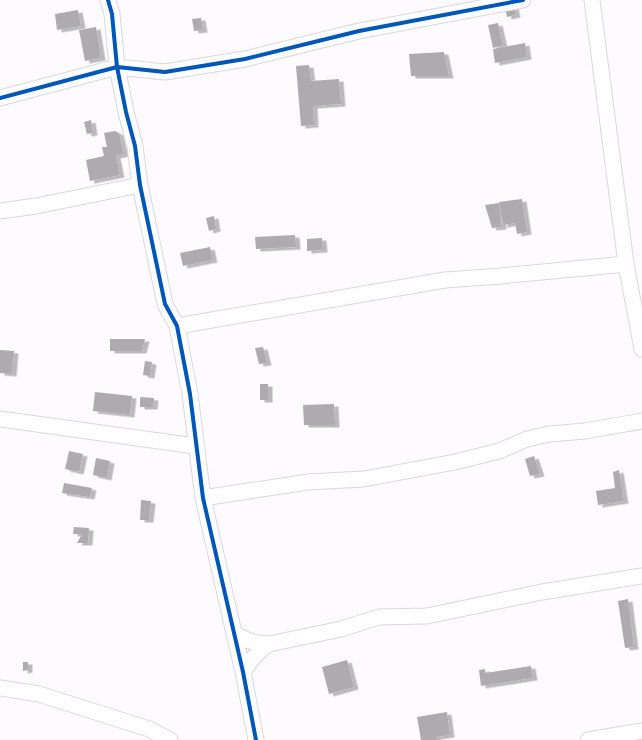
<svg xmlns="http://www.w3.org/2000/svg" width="642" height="740" font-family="Cabin,sans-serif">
  <defs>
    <filter id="shadow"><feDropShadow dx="4.5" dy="2.5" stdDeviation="0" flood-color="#0004"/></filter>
  </defs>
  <rect width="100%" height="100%" fill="#fdfbfe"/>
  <path fill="#aeaab0" filter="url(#shadow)" d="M514,6l2,9 -9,2 -2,-9z
    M78,10l3,16 -24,4 -2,-16z
    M201,18l2,12 -9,1 -2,-12z
    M498,23l5,22 -10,3 -5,-23z
    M96,27l5,31 -16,3 -6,-31z
    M525,43l2,14 -32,6 -2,-14z
    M444,52l5,24h-38l-2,-22z
    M309,65l2,16 28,-2 2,25 -28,2 1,19 -13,1 -5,-60z
    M91,120l2,13 -6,1 -3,-12z
    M115,131l4,2 5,21 -8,2 4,19 -30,6 -4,-21 18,-4 -2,-9h5l-3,-14z
    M522,199l5,33 -10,2 -2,-11 -12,2 -4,-23z
    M499,203l3,24 -10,1 -7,-23z
    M214,216l2,13 -7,2 -3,-13z
    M295,235l1,12 -40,2 -1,-12z
    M322,238l1,12 -16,1v-12z
    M210,247l3,13 -30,6 -3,-13z
    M110,339h35l-3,12h-32z
    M263,347l4,16 -8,1 -4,-16z
    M0,350l14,1 -2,23 -12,-1z
    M145,361l7,1 -2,14 -7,-1z
    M260,384h8v16h-8z
    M95,392l37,4 -2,19 -37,-4z
    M140,397l14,1 -1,9h-13z
    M334,404l1,21h-31l-1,-20z
    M69,451l14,3 -4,18 -14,-3z
    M534,456l6,18 -10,2 -5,-17z
    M96,458l14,3 -3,17 -14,-3z
    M619,470l5,31 -26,4 -2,-14 19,-3 -2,-16z
    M64,483l28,5 -2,9 -28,-4z
    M141,500l10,1 -2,19h-9z
    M74,527l15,1 -1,15h-11l5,-9h-9z
    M628,599l6,48 -9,1 -7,-47z
    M347,660l7,27 -25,7 -7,-27z
    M23,662h5v8l-5,1z
    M531,666l2,12 -52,8 -2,-16 6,-1v4z
    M447,712l3,23 -14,2v3h-15l-4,-23z"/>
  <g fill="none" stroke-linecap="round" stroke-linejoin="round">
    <g stroke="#dbd7dd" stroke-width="17">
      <path id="street" d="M108,0l4,14 5,53 9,45 9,34 5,39 25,119 12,22 13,68 13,104 40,174 13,68
        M592,0l34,264 16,85
        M0,98l117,-31 48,5 80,-13 114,-28 164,-31
        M0,211l36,-5 104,-21
        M177,326l268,-46 56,-4 125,-12
        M0,419l195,27
        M203,498l105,-16 56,-3 91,-17 44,-11 28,-12 22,-5 36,-3 57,-10
        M234,633l13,7 10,3 12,1 72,-15 38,-12 48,-1 115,-24 100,-16
        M243,672c8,-12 14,-20 26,-28
        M0,688l39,6 110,35 21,11
        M588,740l54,-9"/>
    </g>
    <use href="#street" stroke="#fffeff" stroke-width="15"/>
    <g stroke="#fff" stroke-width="6">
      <path id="cycleway" d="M108,0l4,14 5,53 9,45 9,34 5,39 25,119 12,22 13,68 13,104 40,174 13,68
        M0,98l117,-31 48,5 80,-13 114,-28 164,-31"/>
    </g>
    <use href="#cycleway" stroke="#0057b8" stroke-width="4"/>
  </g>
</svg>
